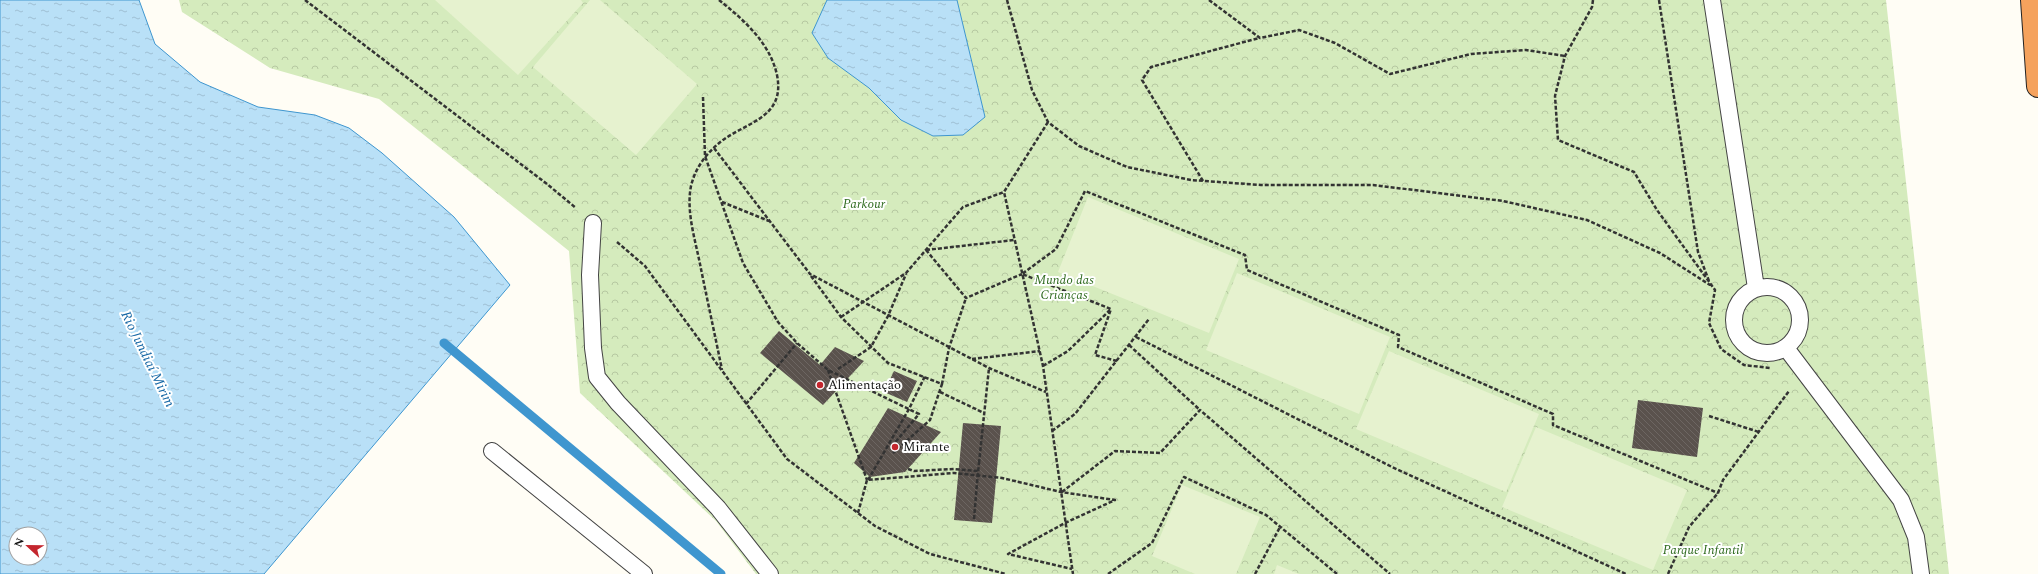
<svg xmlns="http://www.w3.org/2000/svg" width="2038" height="574" font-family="Spectral,serif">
  <defs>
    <pattern id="park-crowns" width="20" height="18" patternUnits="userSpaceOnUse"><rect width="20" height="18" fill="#d5ebbd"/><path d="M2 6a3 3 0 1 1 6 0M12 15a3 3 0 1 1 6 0" fill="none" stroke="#b6c8a1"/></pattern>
    <pattern id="water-ripples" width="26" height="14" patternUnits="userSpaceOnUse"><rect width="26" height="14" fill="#b9e0f7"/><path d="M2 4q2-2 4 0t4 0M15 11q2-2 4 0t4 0" fill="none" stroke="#9ebfd3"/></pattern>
    <pattern id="building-back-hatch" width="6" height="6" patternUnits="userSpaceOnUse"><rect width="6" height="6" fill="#5a524d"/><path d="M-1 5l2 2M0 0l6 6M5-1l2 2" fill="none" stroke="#6d6662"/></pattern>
  </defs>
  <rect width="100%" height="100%" fill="#fffdf5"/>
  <path fill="url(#park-crowns)" d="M179,0h1707l63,574h-1193l-40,-53 -136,-128 -11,-142 -190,-152 -109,-31 -88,-56z"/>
  <path fill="#e6f2cf" d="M435,0h146l2,3 -65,72z
    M590,0h10l97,84 -61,71 -103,-88z
    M1088,197l151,62 -30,74 -151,-61z
    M1237,273l153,64 -31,77 -153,-64z
    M1389,351l150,63 -33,78 -150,-63z
    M1536,427l151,63 -34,80 -151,-63z
    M1182,485l78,32 -24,57h-41l-43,-18z
    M1277,565l22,9h-25z"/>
  <path fill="url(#water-ripples)" stroke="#3f96cf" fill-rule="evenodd" d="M0,0h139l16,44 45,38 58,25 57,8 34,13 33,25 72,64 56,68 -246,289h-264zM16,534h24v24h-24z
    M827,0h130l28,117 -22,18 -30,1 -32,-16 -32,-32 -41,-30 -16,-25z"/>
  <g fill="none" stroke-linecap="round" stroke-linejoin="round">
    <path stroke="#3f96cf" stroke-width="9" d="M444,343l277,231"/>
  </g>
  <path fill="url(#building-back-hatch)" d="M779,331l41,34 15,-18 29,14 -41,44 -63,-52z
    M894,371l23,10 -10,21 -23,-10z
    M1638,400l65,8 -6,49 -65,-9z
    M888,408l53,24 -36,40 -35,5 -16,-14z
    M963,423l38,3 -9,97 -38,-3z"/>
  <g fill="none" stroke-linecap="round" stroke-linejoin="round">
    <g stroke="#444" stroke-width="18">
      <path id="lane" d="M1712,0l44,288
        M593,223l-3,52 3,73 4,29 21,26 100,105 52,66
        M1734 320a33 33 0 1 1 66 0a33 33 0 1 1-66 0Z
        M1786,348l115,152 15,37 5,37
        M492,451l152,123"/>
    </g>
    <g stroke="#222" stroke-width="24">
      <path id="highway" d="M2032,0l6,86"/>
    </g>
    <path stroke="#333" stroke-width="2.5" stroke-dasharray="4 2" stroke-linecap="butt" d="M305,0l242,184 29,24
      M719,0c25,20 51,43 58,75 9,45 -34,47 -59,69 -13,11 -23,25 -27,42 -5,25 4,53 9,78 7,35 15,71 22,106
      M1007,0l25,90 16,32 31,24 48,21 64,13 70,5h112l130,16 84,19 73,33 50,32
      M1209,0l51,38 39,-8 36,13 55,31 81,-20 55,-4 39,6
      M1593,0l-1,7 -27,49 -10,40 3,44 76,32 23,38 58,80 -6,33 12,26 23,16 26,3
      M1659,0l39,252 11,29
      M703,97l2,59 38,107 35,59 19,21 31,27 91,44 -26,31
      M1048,122l-44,70 39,174 30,208
      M714,148l96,126 179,94 57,24
      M1203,181l-61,-101 9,-13 108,-29
      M722,202l47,19
      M617,242l28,24 142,193 88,67 55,28 76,20
      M926,250l40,48 56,-24
      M926,250l88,-10
      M811,276l30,41 47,46 54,21 7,-36 17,-50
      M841,317l65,-44 57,-66 41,-15
      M1136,337l256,130 234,107
      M1129,345l71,65
      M972,359l68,-8
      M1117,361l-22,-6 16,-46 -89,-35 34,-25 29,-58 160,64 2,15 152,65 -1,12 155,67v11l165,68
      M1043,366l25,-15 42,-41
      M838,369l33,-22 17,-31 18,-42
      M828,370l39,110
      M940,392l44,21
      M746,404l51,-61
      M1709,416l50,16
      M1052,431l23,-17 74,-95
      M893,453l37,-33 12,-36
      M979,463l10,-95
      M908,469l6,2 40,-2 24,2
      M868,480l41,-71 16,-33
      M1062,492l53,-41 45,2 40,-43 190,164
      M858,513l9,-33 87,-7 48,5 59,14 54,8 -50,23 -57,31 64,15
      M974,519l3,-36
      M1108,574l44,-31 32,-66 82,38 71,59
      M1255,574l25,-47
      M1668,574l21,-47 29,-34 5,-13 66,-89"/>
    <use href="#lane" stroke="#fff" stroke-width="16"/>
    <use href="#highway" stroke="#f5a25d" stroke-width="22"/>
    <path stroke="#333" stroke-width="2.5" stroke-dasharray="4 2" stroke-linecap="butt" d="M977,483l2,-20"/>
  </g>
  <g fill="#c4262e" stroke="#fff" stroke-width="1.5">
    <circle cx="820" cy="385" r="4"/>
    <circle cx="895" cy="447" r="4"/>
  </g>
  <g text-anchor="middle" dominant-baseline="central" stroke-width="4" stroke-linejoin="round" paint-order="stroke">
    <g font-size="13" font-style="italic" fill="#2f6b1f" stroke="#fff">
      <text x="864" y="204">Parkour</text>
      <text x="1064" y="280">Mundo das<tspan x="1064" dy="15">Crianças</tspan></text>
      <text x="1703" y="550">Parque Infantil</text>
    </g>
    <g font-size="13" fill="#111" stroke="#fff" text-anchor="start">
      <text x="828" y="385">Alimentação</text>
      <text x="903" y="447">Mirante</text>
    </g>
    <g font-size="14" font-style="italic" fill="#1768a6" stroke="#fff">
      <text transform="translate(148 359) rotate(64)">Rio Jundiaí Mirim</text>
    </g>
  </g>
  <g transform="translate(28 546) rotate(292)"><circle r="19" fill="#ffffff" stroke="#a0a0a0"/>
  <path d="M0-3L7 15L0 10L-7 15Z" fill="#c4262e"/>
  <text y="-6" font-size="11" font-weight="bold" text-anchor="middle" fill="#111111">N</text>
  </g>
</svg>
